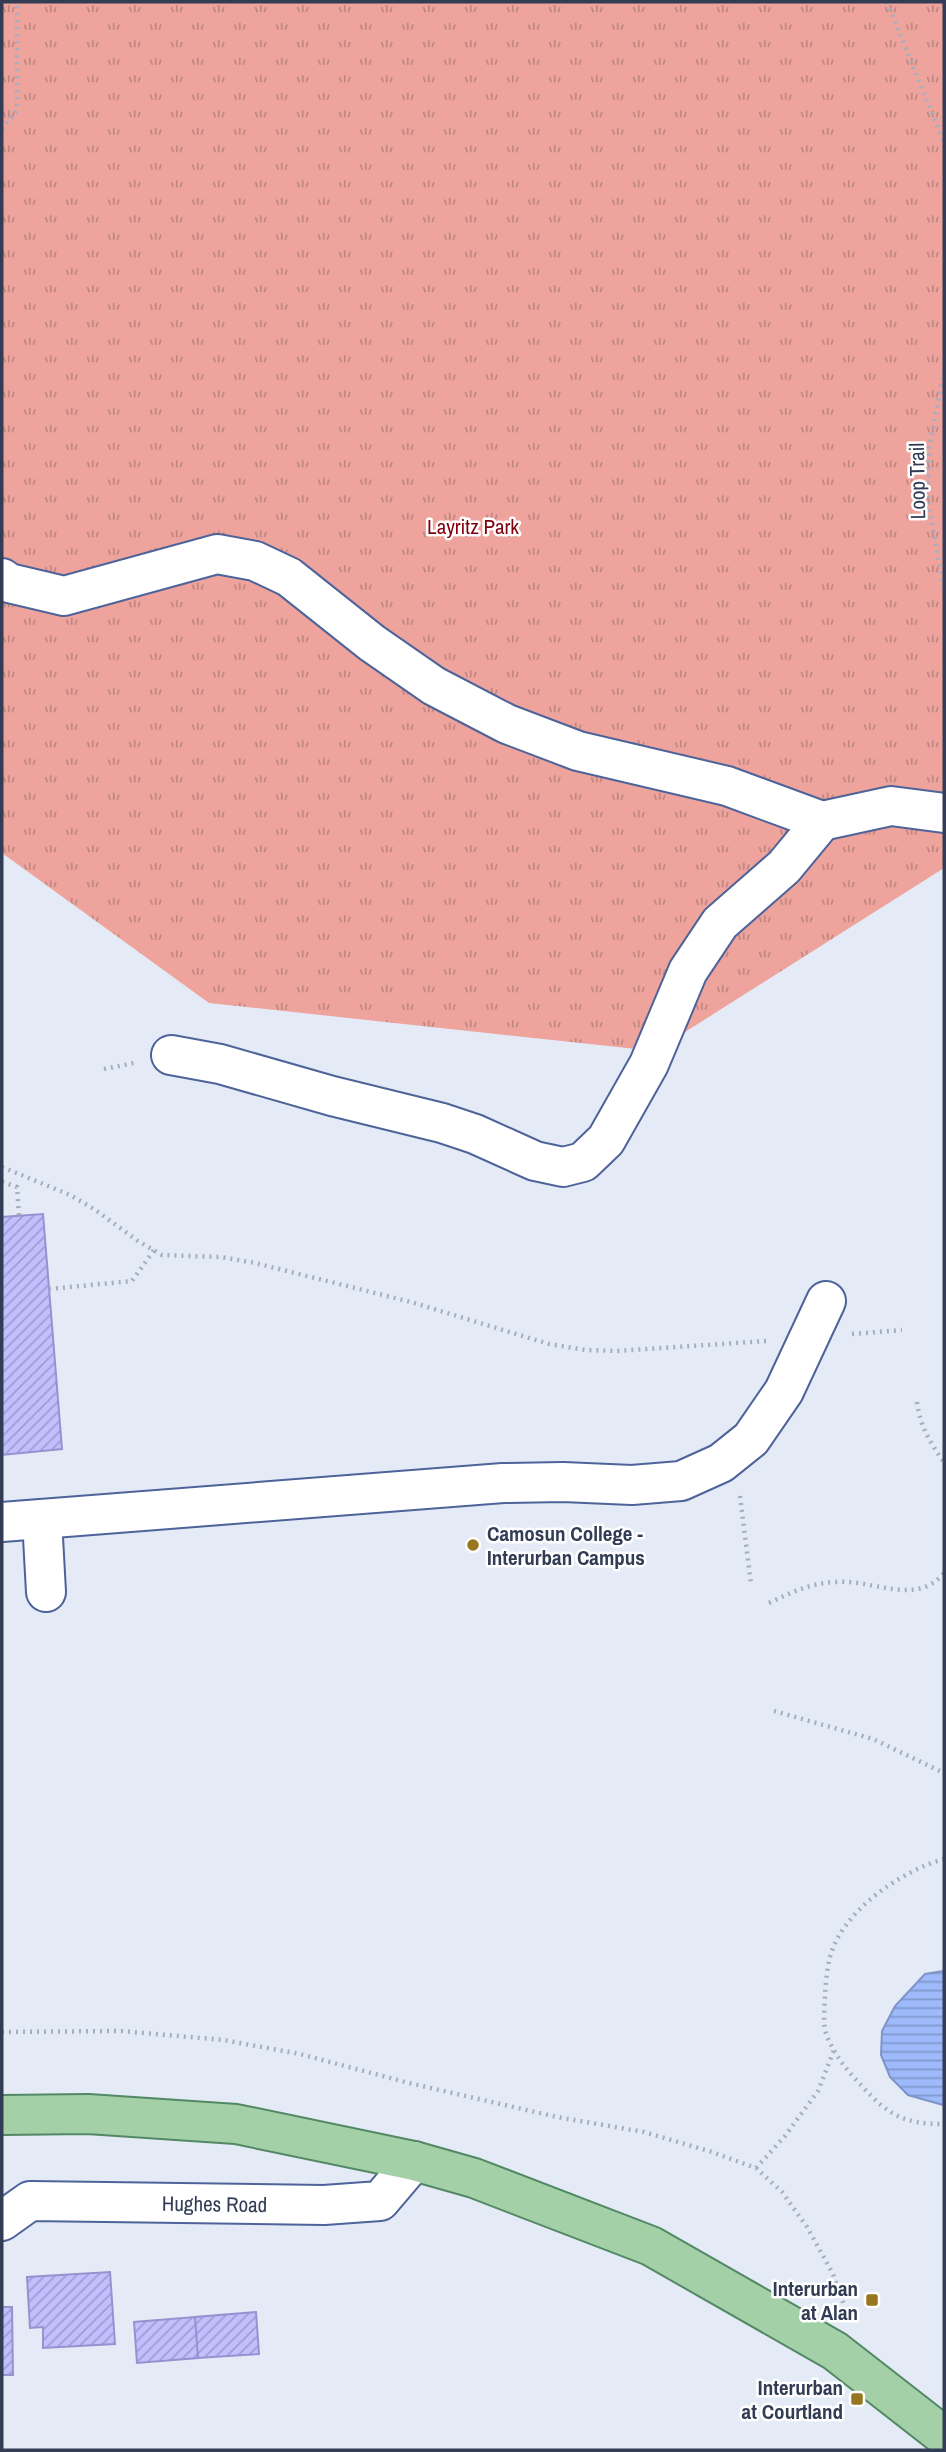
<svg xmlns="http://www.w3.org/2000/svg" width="946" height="2452" font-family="'Archivo Narrow',sans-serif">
  <defs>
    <pattern id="park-tufts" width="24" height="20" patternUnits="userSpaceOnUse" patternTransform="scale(1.75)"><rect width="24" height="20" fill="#eea49c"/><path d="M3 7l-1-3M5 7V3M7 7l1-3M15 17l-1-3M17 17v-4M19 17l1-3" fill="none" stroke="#c18782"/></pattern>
    <pattern id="water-rules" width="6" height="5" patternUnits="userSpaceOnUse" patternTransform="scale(1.75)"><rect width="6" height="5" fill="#9ebafb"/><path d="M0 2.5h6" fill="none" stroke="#8198ce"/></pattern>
    <pattern id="building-hatch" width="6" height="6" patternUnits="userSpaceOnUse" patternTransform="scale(1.75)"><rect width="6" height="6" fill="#c2bfff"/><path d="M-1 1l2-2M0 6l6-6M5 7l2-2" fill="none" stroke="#9e9cd1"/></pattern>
  </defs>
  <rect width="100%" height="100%" fill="#e4eaf6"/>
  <path fill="url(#park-tufts)" d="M2,2h942v866l-289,183 -446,-48 -207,-150z"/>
  <path fill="url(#water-rules)" stroke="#7e94c9" stroke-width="2" d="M944,1971v134h-1l-35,-10 -18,-18 -9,-22 1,-24 13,-25 30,-32z"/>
  <path fill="url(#building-hatch)" stroke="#9692d0" stroke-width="2" d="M43,1214l19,235 -60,6v-238z
    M110,2272l5,72 -72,4v-21l-13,1 -3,-51z
    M2,2307h10l1,68h-11z
    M256,2312l3,42 -61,4 -3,-41z
    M195,2317l3,41 -61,5 -3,-41z"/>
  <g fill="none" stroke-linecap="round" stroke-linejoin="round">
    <g stroke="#4d6399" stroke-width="42">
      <g id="minor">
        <path d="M2,578l7,5 55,13 153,-42 38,7 34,16 83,66 62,43 73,38 71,27 149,35 95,35 69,-15 53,7"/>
        <path d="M171,1055l49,9 112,32 110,27 33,11 60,27 28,6 20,-5 23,-22 43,-76 39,-93 32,-48 64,-56 38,-46"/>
        <path d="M42,1519l4,73"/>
        <path d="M2,1522l501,-39 60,-1 69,3 49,-4 40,-18 30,-24 33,-48 42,-90"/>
        <path id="s1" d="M2,2221l28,-20 294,4 56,-4 34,-40"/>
      </g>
    </g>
    <g stroke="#538865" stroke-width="42">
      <path id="major" d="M2,2115l86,-1 148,10 178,37 60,17 177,68 184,105 109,85"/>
    </g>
    <path stroke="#a6adbe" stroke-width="4.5" stroke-dasharray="2 5" stroke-linecap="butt" d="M887,2l57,141
      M2,129l15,-19v-108
      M944,371l-15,78 -1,51 16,92
      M104,1069l30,-6
      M2,1167l68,28 24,14 44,32 24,14 59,2 34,6 156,39 138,42 37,6 31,1 149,-10
      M2,1182l15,5 2,29
      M49,1289l83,-8 22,-31
      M852,1334l50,-4
      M917,1402c3,24 13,41 27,60
      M740,1496l11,88
      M769,1603c23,-11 42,-20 67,-21 37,-3 80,25 108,-9
      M774,1711l99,28 71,34
      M944,1859c-43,12 -102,52 -114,98 -3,11 -4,25 -5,37 0,14 -3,29 2,42 7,18 21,36 34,49 27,30 42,39 83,39
      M2,2032l119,-1 103,9 76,14 109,29 148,34 87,15 65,19 47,17 26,24 25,35 26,47 14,39
      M756,2168l29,-32 33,-45 16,-41"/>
    <use href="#minor" stroke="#fff" stroke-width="38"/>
    <use href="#major" stroke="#a3d0a7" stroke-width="38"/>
  </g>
  <g fill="#97761f" stroke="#fff" stroke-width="2.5">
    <circle cx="473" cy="1545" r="7"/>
    <rect x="865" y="2293" width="14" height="14" rx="3.5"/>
    <rect x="850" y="2392" width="14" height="14" rx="3.5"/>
  </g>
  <g text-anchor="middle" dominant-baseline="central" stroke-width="5" stroke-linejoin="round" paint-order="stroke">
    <g font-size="21" fill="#323d55" stroke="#fff">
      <text transform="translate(917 481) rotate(-91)">Loop Trail</text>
      <text stroke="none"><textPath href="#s1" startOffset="219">Hughes Road</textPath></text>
    </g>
    <g font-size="21" fill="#80010d" stroke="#fff">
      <text x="473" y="526">Layritz Park</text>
    </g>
    <g font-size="21" font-weight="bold" fill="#323d55" stroke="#fff" text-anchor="end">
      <text x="487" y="1533" text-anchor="start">Camosun College -<tspan x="487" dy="24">Interurban Campus</tspan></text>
      <text x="858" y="2288">Interurban<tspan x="858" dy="24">at Alan</tspan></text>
      <text x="843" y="2387">Interurban<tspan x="843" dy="24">at Courtland</tspan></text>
    </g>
  </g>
  <rect width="946" height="2452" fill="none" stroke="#323d55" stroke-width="7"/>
</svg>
